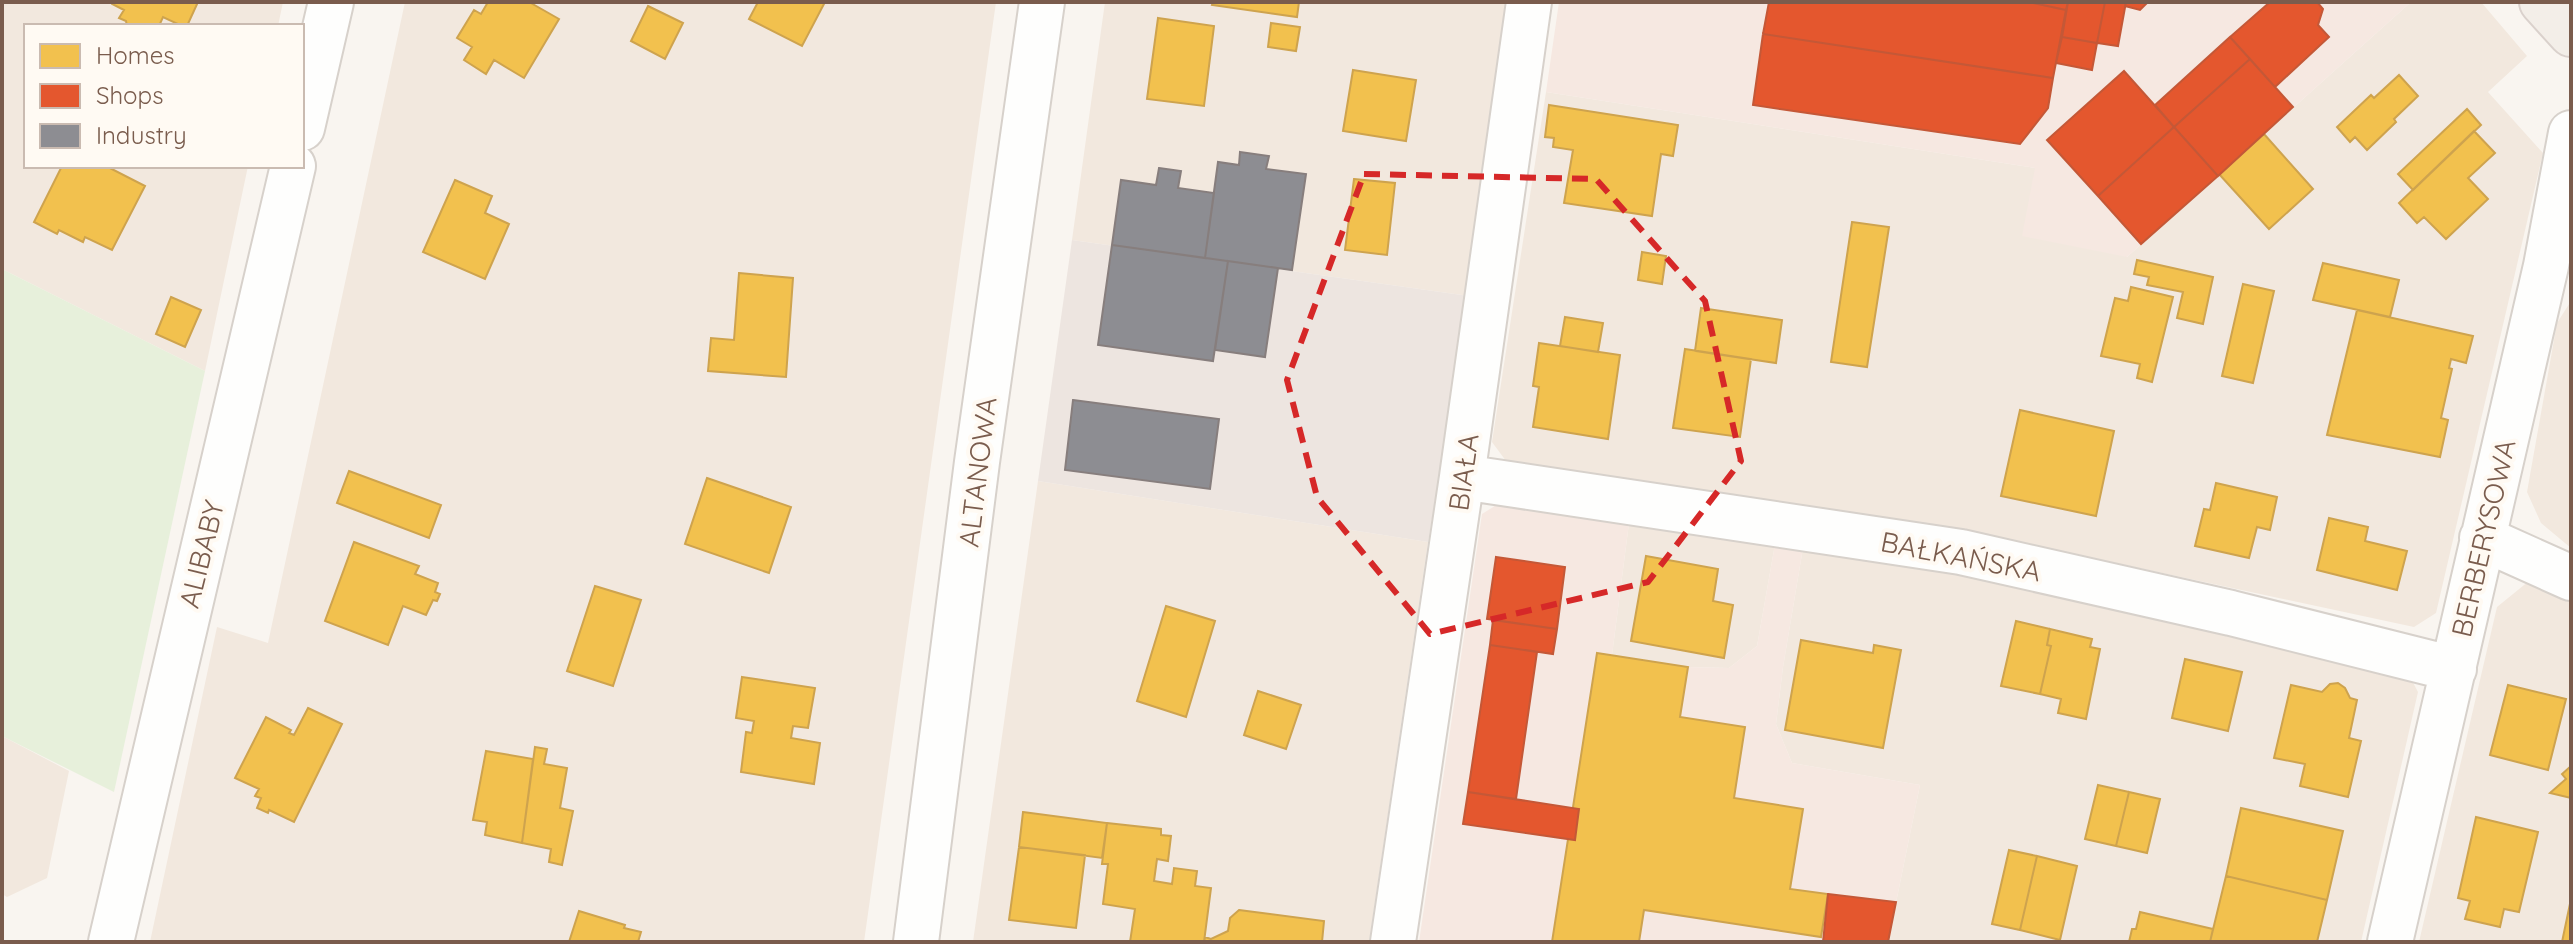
<svg xmlns="http://www.w3.org/2000/svg" width="2573" height="944" font-family="Quicksand,sans-serif">
  <rect width="100%" height="100%" fill="#f9f5f0"/>
  <path fill="#f2e8de" d="M2,2h281l-5,24h-252v140h222l-43,205 -203,-102v-43l2,-4 -2,-2z
    M405,2h591l-132,940h-714l67,-315 51,16z
    M1105,2h402l-38,294 -397,-56z
    M2411,2h70l46,54 -39,36 55,61 -107,460 -22,14 -447,-96 -461,-70 -14,-19 54,-350 489,76 92,89z
    M2571,301v247l-30,-25 -14,-31 30,-169z
    M1038,481l390,61 -59,400h-396z
    M1629,523l146,21 -18,102 -28,22 -42,-1 -75,-12z
    M1803,548l158,23 448,104 9,17 -57,250h-473l32,-157 -128,-22 -16,-39 7,-57z
    M2529,581l42,15v346h-152l78,-335z
    M2,736l67,35 -22,107 -40,19 -5,-3z"/>
  <path fill="#f6e8e1" d="M1559,2h852l-284,255 -105,-21 13,-68 -489,-76z
    M1498,504l131,19 -17,132 75,12 42,1 28,-22 18,-102 28,4 -20,119 -7,57 16,39 128,22 -32,157h-469l63,-428z"/>
  <path fill="#ede5e0" d="M1072,240l397,56 -41,246 -390,-61z"/>
  <path fill="#e7f0db" d="M2,269l203,102 -91,421 -112,-56z"/>
  <path fill="#f2c14e" stroke="#cea34e" stroke-width="2" d="M112,2h86l-11,24h-5l-19,-9 -4,9h-32l-1,-5 -7,-3 5,-8 -12,-6z
    M488,2h41l30,17 -35,59 -30,-18 -8,14 -22,-14 8,-13 -15,-9 17,-28 7,4z
    M758,2h67l-23,44 -53,-27z
    M1213,2h86l-2,15 -85,-12z
    M648,6l35,17 -18,36 -34,-18z
    M1158,18l56,8 -10,80 -57,-7z
    M1271,23l29,4 -4,24 -28,-4z
    M1353,70l63,10 -10,61 -63,-10z
    M2399,75l19,21 -24,23 2,3 -29,28 -12,-13 -5,5 -13,-15 34,-32 3,3z
    M1549,105l129,20 -5,31 -12,-2 -9,62 -88,-13 9,-53 -20,-3 1,-9 -9,-1z
    M2467,109l14,16 -68,65 -15,-16z
    M2474,131l21,22 -27,25 20,21 -42,40 -22,-22 -7,6 -18,-20z
    M2264,134l49,55 -44,40 -50,-55z
    M62,166h44l39,20 -33,64 -27,-13 -2,5 -24,-12 -2,4 -23,-12z
    M1354,179l41,4 -8,72 -42,-5z
    M455,180l37,16 -7,17 24,11 -24,55 -62,-27z
    M1852,222l37,5 -22,140 -36,-5z
    M1642,252l24,4 -4,28 -24,-4z
    M2137,260l76,17 -10,47 -26,-6 6,-26 -36,-7 2,-8 -15,-3z
    M2323,263l76,17 -9,37 -77,-17z
    M739,273l54,5 -7,99 -78,-6 3,-33 23,2z
    M2243,284l31,7 -21,92 -31,-7z
    M2131,287l42,10 -21,85 -15,-4 3,-14 -39,-8 14,-58 13,3z
    M171,297l30,13 -16,37 -29,-13z
    M1701,308l81,12 -6,43 -81,-12z
    M2357,310l116,26 -7,27 -15,-4 -2,9 3,1 -11,49 7,2 -8,37 -113,-22z
    M1565,317l38,6 -5,29 -38,-6z
    M1539,343l81,12 -12,84 -75,-12 6,-40 -6,-1z
    M1685,349l66,10 -11,78 -67,-9z
    M2020,410l94,21 -18,85 -95,-20z
    M349,471l92,34 -12,33 -92,-35z
    M707,478l84,29 -22,66 -84,-29z
    M2216,483l61,14 -7,33 -13,-3 -8,31 -54,-12 9,-37 6,1z
    M2329,518l39,9 -3,14 42,10 -10,39 -80,-20z
    M354,542l65,24 -4,8 23,9 -3,9 5,2 -3,7 -4,-1 -7,15 -23,-9 -15,39 -63,-24z
    M1646,556l72,13 -5,32 20,4 -9,53 -93,-17z
    M595,586l46,14 -28,86 -46,-15z
    M1166,606l49,15 -29,96 -49,-16z
    M2016,621l34,8 -3,16 4,1 -11,48 -39,-8z
    M2050,629l42,10 -2,8 10,2 -14,70 -28,-6 3,-14 -21,-5 11,-48 -4,-1z
    M1801,640l72,13 1,-8 27,5 -18,98 -98,-18z
    M1597,653l91,14 -8,50 65,10 -11,71 69,11 -13,80 38,5 -7,43 -177,-27 -5,32h-87z
    M2185,659l57,13 -14,59 -56,-13z
    M742,677l73,11 -7,40 -15,-2 -2,12 29,5 -6,41 -73,-12 5,-40 6,1 2,-12 -18,-3z
    M2338,683l7,5 5,10 7,2 -8,38 12,3 -13,56 -48,-11 5,-22 -31,-6 17,-73 31,7 8,-8z
    M2508,685l58,14 -18,71 -58,-15z
    M1258,691l43,14 -15,44 -42,-14z
    M308,708l34,16 -48,98 -25,-12 -1,3 -11,-5 4,-10 -6,-2 4,-7 -24,-11 31,-61 25,13 -2,3 5,2z
    M535,747l12,2 -3,15 23,4 -7,40 13,3 -11,54 -13,-3 2,-13 -29,-6z
    M486,751l47,8 -11,84 -37,-8 2,-13 -14,-2z
    M2571,766v32l-21,-5 16,-14 -4,-5z
    M2098,785l31,7 -13,54 -31,-7z
    M2129,792l31,7 -13,54 -31,-7z
    M2241,808l102,23 -16,69 -101,-24z
    M1023,812l84,11 -5,35 -83,-11z
    M2476,817l62,15 -19,80 -15,-3 -4,18 -35,-8 5,-18 -12,-3z
    M1107,823l54,6v6l10,1 -3,25 -11,-2 -3,22 18,3 2,-16 23,3 -2,15 16,2 -7,54h-74l5,-33 -32,-5 5,-40h-6z
    M1019,847l66,8 -9,73 -67,-8z
    M2009,850l28,6 -17,74 -28,-6z
    M2037,856l40,10 -17,74 -40,-10z
    M2226,876l101,24 -10,42h-107z
    M2571,899v43h-9z
    M1239,910l85,11 -2,21h-118l1,-5 6,2 17,-8 2,-13z
    M579,911l46,14 -1,3 17,4 -3,10h-69z
    M2140,912l73,17 -3,13h-81l3,-13h4z"/>
  <path fill="#e4572e" stroke="#c45837" stroke-width="2" d="M1769,2h259l38,8 -13,68 -290,-44z
    M2028,2h40l-2,8z
    M2068,2h37l-8,41 -35,-6z
    M2105,2h21l-8,44 -21,-3z
    M2126,2h22l-8,8 -15,-4z
    M2270,2h47l6,7 -5,16 11,12 -54,50 -45,-50z
    M1763,34l290,44 -5,30 -28,36 -267,-39z
    M2062,37l35,6 -5,27 -36,-7z
    M2230,37l20,22 -76,68 -19,-22z
    M2250,59l43,48 -75,69 -44,-49z
    M2124,71l50,56 -76,69 -51,-56z
    M2174,127l44,49 -77,68 -43,-48z
    M1496,557l69,10 -8,62 -70,-10z
    M1493,620l64,9 -4,25 -63,-9z
    M1490,645l47,7 -21,147 -48,-7z
    M1468,792l111,17 -4,31 -112,-16z
    M1828,894l68,8 -8,40h-65z"/>
  <path fill="#8d8d92" stroke="#877e7d" stroke-width="2" d="M1240,152l29,4 -3,13 40,5 -14,96 -87,-12 13,-96 21,3z
    M1159,168l22,3 -3,17 36,5 -9,65 -93,-13 9,-65 35,5z
    M1112,245l116,16 -15,100 -115,-16z
    M1228,261l50,7 -13,89 -50,-7z
    M1073,400l146,19 -9,70 -145,-19z"/>
  <g fill="none" stroke-linecap="round" stroke-linejoin="round">
    <g stroke="#d7d1cb" stroke-width="48">
      <path id="minor" d="M302,128l29,-126
        M1462,477l499,75 270,61 223,56
        M2482,538l89,40
        M111,942l182,-776
        M916,942l61,-480 65,-460
        M1393,942l69,-465 67,-475
        M2390,942l156,-676 25,-133"/>
    </g>
    <g stroke="#dad1cc" stroke-width="48">
      <path id="major" d="M2542,2l29,32"/>
    </g>
    <use href="#minor" stroke="#fefefd" stroke-width="44"/>
    <use href="#major" stroke="#f3eee8" stroke-width="44"/>
  </g>
  <path fill="none" stroke="#d62828" stroke-width="6" stroke-dasharray="16 10" stroke-linejoin="round" d="M1364,174l232,5 109,122 36,160 -93,121 -218,52 -113,-137 -30,-117z"/>
  <g text-anchor="middle" dominant-baseline="central" stroke-width="8" stroke-linejoin="round" paint-order="stroke">
    <g font-size="28" fill="#7a5c4d" stroke="#fffaf3">
      <text transform="translate(977 472) rotate(-83)">ALTANOWA</text>
      <text transform="translate(1463 472) rotate(-82)">BIAŁA</text>
      <text transform="translate(2483 538) rotate(-77)">BERBERYSOWA</text>
      <text transform="translate(201 554) rotate(-76)">ALIBABY</text>
      <text transform="translate(1961 556) rotate(11)">BAŁKAŃSKA</text>
    </g>
  </g>
  <rect width="2573" height="944" fill="none" stroke="#7a5c4d" stroke-width="8"/>
  <rect x="24" y="24" width="280" height="144" fill="#fffaf3" stroke="#cabbb1" stroke-width="2"/>
  <rect x="40" y="44" width="40" height="24" fill="#f2c14e" stroke="#cabbb1" stroke-width="2"/>
  <text x="96" y="64" font-size="24" fill="#7a5c4d">Homes</text>
  <rect x="40" y="84" width="40" height="24" fill="#e4572e" stroke="#cabbb1" stroke-width="2"/>
  <text x="96" y="104" font-size="24" fill="#7a5c4d">Shops</text>
  <rect x="40" y="124" width="40" height="24" fill="#8d8d92" stroke="#cabbb1" stroke-width="2"/>
  <text x="96" y="144" font-size="24" fill="#7a5c4d">Industry</text>
</svg>
